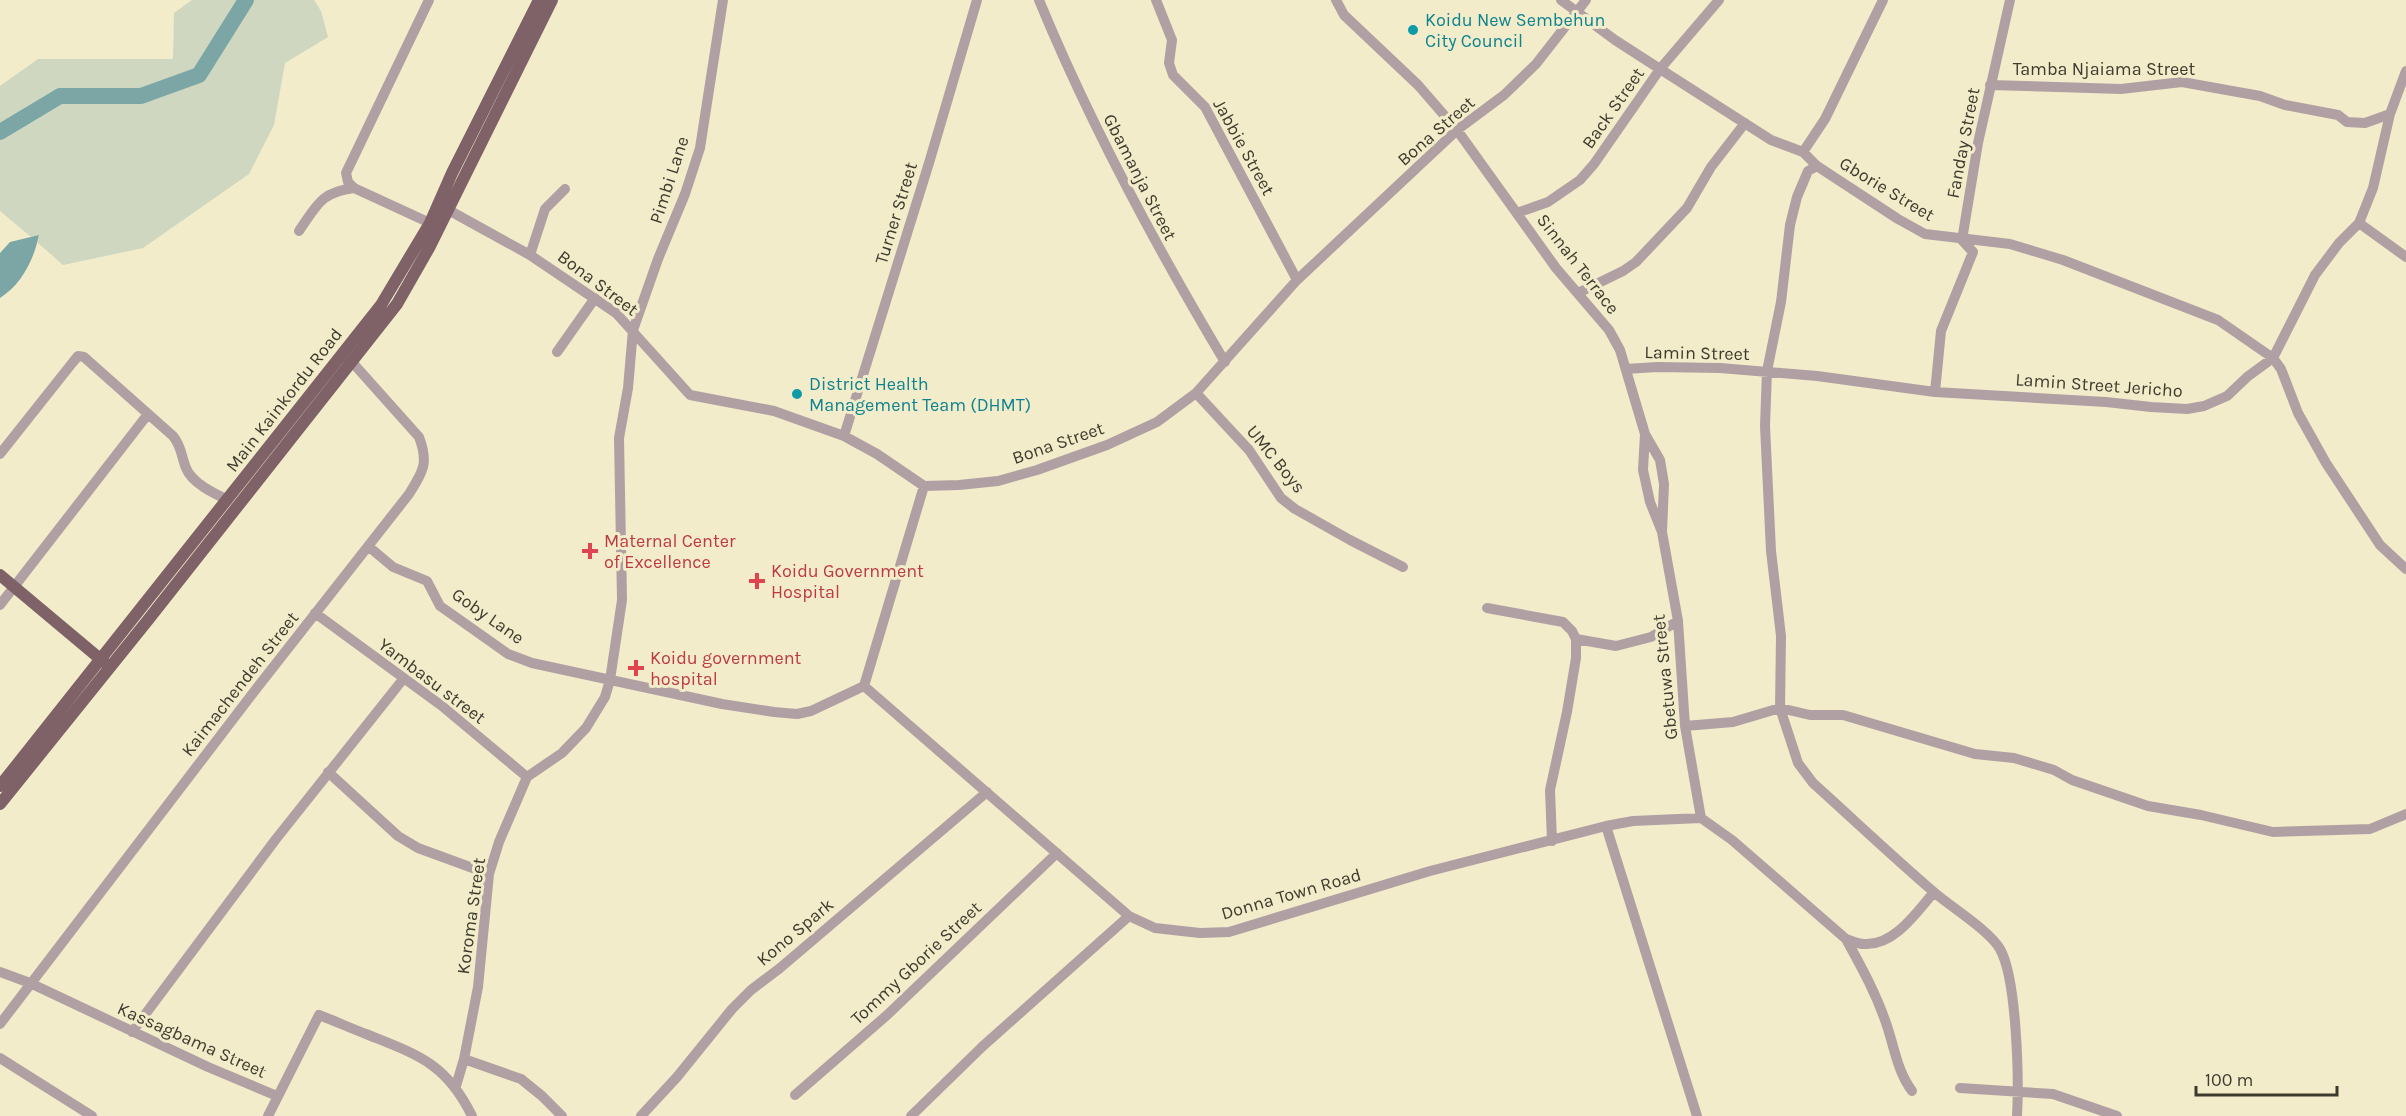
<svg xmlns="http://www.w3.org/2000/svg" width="2406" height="1116" font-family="Karla,sans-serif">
  <rect width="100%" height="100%" fill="#f2ecca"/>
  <path fill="#cfd7c0" d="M192,0h122l7,11 7,26 -43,26 -11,62 -25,49 -106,74 -80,17 -25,-22 1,-8 -8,2 -31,-26v-125l38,-27h135l1,-46z"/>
  <path fill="#7ca6a6" d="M39,235c-5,24 -17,49 -39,63v-45l10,-11z"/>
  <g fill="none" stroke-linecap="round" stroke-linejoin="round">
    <path stroke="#7ca6a6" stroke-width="16" d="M0,132l60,-36h81l58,-21 47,-75"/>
    <path stroke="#b1a0a3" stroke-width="10" d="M429,0l-83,173 2,9 6,6 76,35
      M1039,0c52,126 116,245 186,362
      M1156,0l16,40 -3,23 4,12 32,32 92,173
      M1336,0l8,15 74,70 39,45 99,138 53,62 11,20 25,84 15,26 4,24 -2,48
      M1561,0l54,40 45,29 111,71 32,12 14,14 29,19 52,34 27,15 85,10 53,16 155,60 55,38 8,11 17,44 28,50 54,82 26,24
      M1990,85l131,4 61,-7 78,14 25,9 53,10 9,7 18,1 25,-9
      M1803,152l22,-33 58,-119
      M1817,166l-9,5 -11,26 -7,28 -9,77 -14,69 -2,55 6,125 10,85 -1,72 18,55 15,20c40,36 80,74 122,110 16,14 55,38 65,56 17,30 19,131 17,167
      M443,207l87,48 86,58 74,82 84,16 70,25 33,18 47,32 35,-1 39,-4 39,-11 70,-25 50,-23 39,-29 101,-113 160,-150 47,-35 32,-31 50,-64
      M1517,213l31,-11 32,-22 14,-16 66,-95 59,-69
      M2359,223l47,34
      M299,231c18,-26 22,-39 55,-43
      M530,255l15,-46 20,-20
      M1578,293l45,-22 13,-9 51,-54 24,-41 34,-44
      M557,352l38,-54
      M1626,369l31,-2 63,1 97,8 118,16 171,10 45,5 36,2 17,-3 23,-10 20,-19 26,-19 42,-83 24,-32 20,-20 14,-35 17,-74 16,-43
      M1935,392l6,-61 32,-79 -11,-12 16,-97 32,-143
      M1196,393l53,57 32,48 14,11 55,31 53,27
      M1645,434l-2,36 7,32 12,30 16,89 7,105 16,92
      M844,436l85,-273 48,-163
      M0,454l73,-92 5,-6 6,1 89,79c9,11 8,20 13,32 6,15 27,25 42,32
      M368,546l25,21 34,14 13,25 20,14 48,34 24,9 190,41 52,8 23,2 14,-3 53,-25
      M0,605l148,-191
      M1487,608l76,14 9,9 4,8v19l-9,54 -17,78 2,51
      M315,613l127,93 85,71
      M1576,639l40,7 35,-9 27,-16
      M864,686l265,230 26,12 45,5 29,-1 201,-61 176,-45 27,-5 68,-3
      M864,686l60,-200
      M1685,726l48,-4 47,-14 30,7h33l132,39 39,4 40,12 18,10 76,26 53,9 72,17 97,-3 36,-15
      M328,772l70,64 20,12 71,26
      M1701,818l31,22 114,99c6,2 13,5 18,5 30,2 53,-32 70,-52
      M1606,826l91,290
      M1846,939c16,29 32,58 42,90 7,22 10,43 24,62
      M0,972l30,11 178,84 69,29
      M0,1024l253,-331 156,-199c14,-22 20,-31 10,-57l-67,-75 -6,-4
      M132,1032l144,-193 128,-161
      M0,1058l92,58
      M464,1059l57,20 21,17 20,20
      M456,1086l8,-27 14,-72 11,-113 10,-32 28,-65 35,-24 24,-25 19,-31 5,-17 12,-80 -3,-162 9,-50 5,-58 25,-71 27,-65 15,-46 23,-148
      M1960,1088l93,6 64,22
      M795,1095l91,-79 171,-163
      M268,1116l51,-101c16,6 31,13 47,19 52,21 80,29 106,82
      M641,1116l36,-39 55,-68 19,-19 29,-22 207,-176
      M911,1116l72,-70 146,-130"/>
    <path stroke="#7f6267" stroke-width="12" d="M0,575l105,88
      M0,786l381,-481 49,-82 22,-50 87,-173
      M0,804l148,-184 249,-316 32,-56 123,-248"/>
  </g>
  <g fill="#0f9aa8" stroke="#f2ecca" stroke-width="2">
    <circle cx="1413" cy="30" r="6"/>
    <circle cx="797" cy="394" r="6"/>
  </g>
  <g fill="#e0444e" stroke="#f2ecca" stroke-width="2">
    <path d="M587 542h6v6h6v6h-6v6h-6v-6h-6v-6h6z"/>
    <path d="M754 572h6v6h6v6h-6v6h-6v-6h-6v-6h6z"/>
    <path d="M633 659h6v6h6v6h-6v6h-6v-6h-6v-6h6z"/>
  </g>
  <g text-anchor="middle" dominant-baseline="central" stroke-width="6" stroke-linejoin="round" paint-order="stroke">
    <g font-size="18" fill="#0d838f" stroke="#f2ecca" text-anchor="start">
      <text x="1425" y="20">Koidu New Sembehun<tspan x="1425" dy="21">City Council</tspan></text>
      <text x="809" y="384">District Health<tspan x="809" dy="21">Management Team (DHMT)</tspan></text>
    </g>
    <g font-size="18" fill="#3d3b2e" stroke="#f2ecca">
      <text x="2104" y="69">Tamba Njaiama Street</text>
      <text transform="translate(1613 108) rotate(-55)">Back Street</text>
      <text transform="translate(1436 131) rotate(-41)">Bona Street</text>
      <text transform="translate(1963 143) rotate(-79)">Fanday Street</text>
      <text transform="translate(1244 147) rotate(61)">Jabbie Street</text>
      <text transform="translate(1140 177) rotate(63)">Gbamanja Street</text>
      <text transform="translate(669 180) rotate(-72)">Pimbi Lane</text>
      <text transform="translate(1887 189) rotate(31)">Gborie Street</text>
      <text transform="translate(896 213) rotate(-73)">Turner Street</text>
      <text transform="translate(1578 264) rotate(52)">Sinnah Terrace</text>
      <text transform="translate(598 283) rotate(37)">Bona Street</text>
      <text transform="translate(1697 353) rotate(1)">Lamin Street</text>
      <text transform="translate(2099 385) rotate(4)">Lamin Street Jericho</text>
      <text transform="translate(284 400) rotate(-52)">Main Kainkordu Road</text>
      <text transform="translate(1058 443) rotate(-19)">Bona Street</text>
      <text transform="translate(1276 459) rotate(51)">UMC Boys</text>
      <text transform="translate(488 616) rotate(35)">Goby Lane</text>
      <text transform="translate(1665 677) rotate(-96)">Gbetuwa Street</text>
      <text transform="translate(432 681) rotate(37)">Yambasu street</text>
      <text transform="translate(240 684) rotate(-52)">Kaimachendeh Street</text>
      <text transform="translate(1291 894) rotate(-16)">Donna Town Road</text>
      <text transform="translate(471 916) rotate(-82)">Koroma Street</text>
      <text transform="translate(795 932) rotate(-40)">Kono Spark</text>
      <text transform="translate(916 963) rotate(-43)">Tommy Gborie Street</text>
      <text transform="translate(192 1040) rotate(24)">Kassagbama Street</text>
    </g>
    <g font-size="18" fill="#be3a42" stroke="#f2ecca" text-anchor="start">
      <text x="604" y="541">Maternal Center<tspan x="604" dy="21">of Excellence</tspan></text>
      <text x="771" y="571">Koidu Government<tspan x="771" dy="21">Hospital</tspan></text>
      <text x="650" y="658">Koidu government<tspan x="650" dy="21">hospital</tspan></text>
    </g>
  </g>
  <path d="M2196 1086v9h141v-9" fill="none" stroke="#3d3b2e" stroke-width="3"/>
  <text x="2205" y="1086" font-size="18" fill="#3d3b2e" stroke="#f2ecca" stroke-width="4.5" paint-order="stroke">100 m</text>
</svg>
